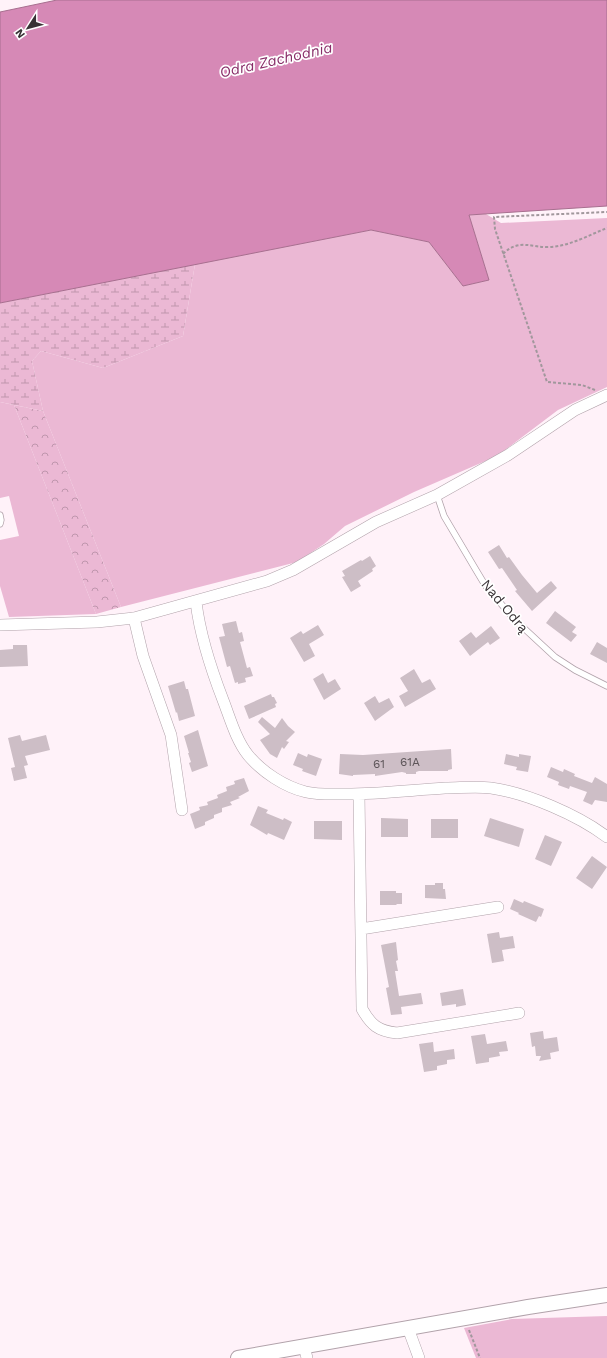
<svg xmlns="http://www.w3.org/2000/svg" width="607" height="1358" font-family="'Work Sans',sans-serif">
  <defs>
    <pattern id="forest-crowns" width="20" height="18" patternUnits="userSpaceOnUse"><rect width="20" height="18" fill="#ebb8d4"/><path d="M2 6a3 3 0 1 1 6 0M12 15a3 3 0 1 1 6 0" fill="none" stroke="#bf96ad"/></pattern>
    <pattern id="wetland-marsh" width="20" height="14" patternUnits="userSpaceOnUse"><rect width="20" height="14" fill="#ebb8d4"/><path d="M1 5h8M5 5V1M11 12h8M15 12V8" fill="none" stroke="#bf96ad"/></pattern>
  </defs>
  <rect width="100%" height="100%" fill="#fff2f9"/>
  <path fill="#ebb8d4" d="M486,214l15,9 106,-5v169l-49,23 -61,46 -83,36 -69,34 -21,18 -27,18 -176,45 -78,-196 -11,-50 9,-10 62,17 80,-32 12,-72 176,-34 58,12 34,44 26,-6 -20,-65z
    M0,402l14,3 82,209 -87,3 -9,-31v-46l19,-4 -10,-40 -9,2z
    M607,1316v42h-131l-12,-30 48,-9z"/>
  <path fill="url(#forest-crowns)" d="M14,405l29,6 78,196 -25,7z"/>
  <path fill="url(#wetland-marsh)" d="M195,264l-12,72 -80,32 -62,-17 -9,10 11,50 -43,-9v-99z"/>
  <path fill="#d689b6" stroke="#a76f8f" d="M57,0h550v206l-138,9 20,65 -26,6 -34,-44 -58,-12 -371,73v-291z"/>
  <path fill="#cdbec6" d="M499,545l8,13 2,-1 13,18 15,18 14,-12 6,7 -25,23 -17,-20 2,-1 -15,-22 -3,1 -11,-17z
    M370,556l6,10 -4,3 1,2 -15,10 3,5 -10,6 -9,-15 3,-1 -3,-5 19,-11 1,1z
    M555,611l21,16 -4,5 5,3 -6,7 -25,-19z
    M236,621l3,12 3,-1 2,9 -4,1 7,26 3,-1 3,9 -8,2 1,4 -8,2v-2l-3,1 -5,-17 -3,1 -8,-30 6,-1 -3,-12z
    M318,625l6,10 -15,9 6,12 -11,6 -14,-24 11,-7 2,3z
    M491,626l9,12 -10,7 -2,-3 -18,14 -11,-15 12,-9 5,6z
    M597,642l10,6v15l-17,-9z
    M13,645h14l1,21 -28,1v-17l13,-1z
    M414,669l8,14 8,-4 6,10 -31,18 -6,-11 9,-5 -8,-13z
    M323,673l5,10 7,-4 6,10 -17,11 -11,-21z
    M184,681l2,8h2l7,27 -16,5 -2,-9 -1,1 -8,-27z
    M271,694l1,3h2l3,6 -2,1 1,3 -27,12 -5,-13z
    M375,696l4,7 10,-5 5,9 -19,14 -11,-18z
    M262,717l13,11 7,-10 6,8 7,6 -9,9 3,1 -5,7 -2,-2 -5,11 -7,-4 -10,-14 10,-6 -12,-12z
    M198,730l10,36 -16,6 -3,-9 2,-1 -3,-9h1l-5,-17z
    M20,735l2,6 24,-6 4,15 -25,6 3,9 -4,1 3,12 -13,3 -3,-13 4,-1 -7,-29z
    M451,749l1,20 -4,1v1h-29l-3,1v2h-10v-1l-4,-1 -27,4v-2l-22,1v1l-14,-2 1,-20 23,1z
    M298,753l9,4 1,-3 14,5 -6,17 -14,-5 1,-2 -10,-4z
    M506,754l13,3v-3l12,2 -3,16 -12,-2 1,-3 -13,-3z
    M551,767l12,5 1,-3 11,5 -1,2 18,7 3,-6 12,7v18l-12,-2 -3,5 -9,-4 4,-9 -17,-6 -1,3 -11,-4 1,-3 -12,-5z
    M244,778l5,13 -11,6 2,1 -10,4 2,3 -10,3v4l-8,3v3l-9,4v3l-10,4 -5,-15 10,-4 -1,-3 9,-2 -1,-3 11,-4 -1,-3 10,-4 -1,-4 9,-3 -1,-3z
    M258,806l10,4 -2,3 17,7 1,-2 8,4 -8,18 -16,-7 -1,2 -17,-10z
    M381,818l27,1v18h-27z
    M490,818l34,11 -5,18 -35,-11z
    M431,819h27v19h-27z
    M314,821h28v19l-28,-1z
    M545,835l17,7 -11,24 -16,-7z
    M592,856l15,11 -15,22 -16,-11z
    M435,883h8v6h2l1,10 -21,-1v-13h10z
    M380,891h16v2h6v11h-5l-1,1h-16z
    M514,899l9,4 1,-2 20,8 -3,8 -2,-1 -3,6 -18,-8 1,-1 -9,-4z
    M499,932l1,6 13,-2 2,12 -13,2 2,11 -12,2 -5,-29z
    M396,942l2,18 -2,1 2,10h-3l4,25 22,-3 2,11 -22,3 1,7 -11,1 -5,-27 3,-1 -8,-42z
    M463,989l3,16 -10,2v-3l-14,2 -2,-13z
    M543,1031l1,8 13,-2 2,14 -9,2 1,6 -12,2 2,-5h-5l-1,-10 -3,1 -2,-14z
    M485,1034l2,10 19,-3 2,10 -9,1 1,4 -11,2v4l-13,2 -5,-28z
    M433,1042l1,10 20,-3 1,10 -8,1v4l-10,2v4l-13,2 -5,-28z"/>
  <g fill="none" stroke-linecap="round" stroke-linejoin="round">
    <g stroke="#b1a2aa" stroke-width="7">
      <path id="service" d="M437,495l7,21 32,54 9,15 29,34 41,38 20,13 32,16
        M0,515l1,5 -1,4"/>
    </g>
    <g stroke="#b1a2aa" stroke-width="12">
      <path id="minor" d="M196,602c4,33 15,67 27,98 7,18 13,40 25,55 14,17 37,32 58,37 13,3 27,2 40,2 33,0 66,-4 99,-6 15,0 31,-2 46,0 36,5 87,27 116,49
        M134,618l9,38 28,79 11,75
        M0,625l97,-3 37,-4 133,-37 26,-11 83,-48 61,-27 71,-40 67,-45 32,-15
        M359,794l3,215c9,16 16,22 35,24l122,-20
        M361,929l137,-22
        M408,1328l11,30
        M304,1346l3,12"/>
    </g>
    <g stroke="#b1a2aa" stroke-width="16">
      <path id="tertiary" d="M238,1358l290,-51 79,-12"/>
    </g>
    <path stroke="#a1979c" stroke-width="2" stroke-dasharray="3 2" stroke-linecap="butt" d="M503,254c16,-16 28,-6 47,-7 20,-1 39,-12 57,-19
      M595,390l-13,-5 -35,-3 -52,-153 -1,-12 113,-5
      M469,1330l11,28"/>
    <use href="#service" stroke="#fff" stroke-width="5.5"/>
    <use href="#minor" stroke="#fff" stroke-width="11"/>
    <use href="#tertiary" stroke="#fff" stroke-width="14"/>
  </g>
  <g text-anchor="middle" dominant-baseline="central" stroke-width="3.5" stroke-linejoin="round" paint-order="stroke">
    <g font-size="12" fill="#5d5559">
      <text x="410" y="762">61A</text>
      <text x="379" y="764">61</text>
    </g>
    <g font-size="14" fill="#383235" stroke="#fff">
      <text transform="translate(505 606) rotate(50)">Nad Odrą</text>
    </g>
    <g font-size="15" font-style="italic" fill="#882d68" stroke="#fff">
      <text transform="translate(276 60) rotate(-13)">Odra Zachodnia</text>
    </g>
  </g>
  <g transform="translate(28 28) rotate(234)" stroke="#ffffff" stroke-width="3" paint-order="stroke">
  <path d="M0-3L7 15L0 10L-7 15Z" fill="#383235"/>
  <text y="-6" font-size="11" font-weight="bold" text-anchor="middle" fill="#383235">N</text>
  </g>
</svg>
